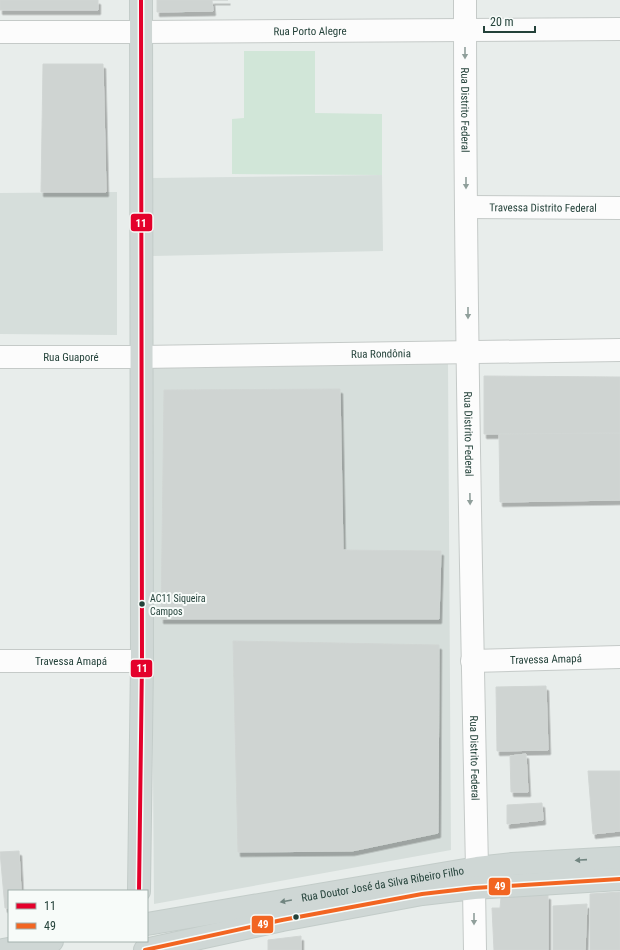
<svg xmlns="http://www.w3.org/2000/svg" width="620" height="950" font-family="'Roboto Condensed',sans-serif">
  <defs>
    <filter id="shadow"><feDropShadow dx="2.5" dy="4.5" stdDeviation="0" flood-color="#0004"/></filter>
  </defs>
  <rect width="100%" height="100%" fill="#e8edeb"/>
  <path fill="#d6dedb" d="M382,175l1,76 -230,5 -1,-78z
    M117,192v143l-117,-1v-141z
    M448,363l3,487 -297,54 -4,-536z"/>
  <path fill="#d1e6d8" d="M244,51h71v62l67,1v61l-150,-1v-55l12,-1z"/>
  <path fill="#cfd4d2" stroke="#d1d6d4" filter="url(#shadow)" d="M0,0h98v10h-98z
    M157,0h71h-16l1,11 -56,1z
    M43,64h60l3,128h-65z
    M484,376l136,1v56l-136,1z
    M340,389l3,161 98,1 -2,68h-278l3,-229z
    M620,433v67l-120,2 -1,-68z
    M233,641l206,4 -1,188 -86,18 -114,1z
    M546,686l2,64 -51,1 -1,-64z
    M526,754l2,38h-17l-1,-36z
    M588,771h32v60l-27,3z
    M542,803l1,17 -36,4v-19z
    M19,851l2,40h-12v17h-4l-5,-56z
    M620,892v58h-30v-56z
    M548,895v55h-54l-2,-42h8l1,-11z
    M587,904l-2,46h-32v-44z
    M301,936v14h-33v-10z"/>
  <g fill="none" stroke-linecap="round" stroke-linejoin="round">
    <g stroke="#c5cac8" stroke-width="24">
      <g id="minor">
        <path id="s1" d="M465,0c0,289 6,579 12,868"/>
        <path id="s2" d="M0,32h142l478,-3"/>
        <path id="s3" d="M466,207l154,1"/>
        <path id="s4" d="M0,357h141l479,-7"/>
        <path id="s5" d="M0,661h142"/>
        <path id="s6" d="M472,661l148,-4"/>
        <path d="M474,888l1,62"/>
      </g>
    </g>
    <g stroke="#c3ccc9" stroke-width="24">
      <g id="major">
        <path d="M139,891l3,-230 -1,-661"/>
        <path id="s7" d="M147,924l330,-56 35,-4 108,-6"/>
        <path d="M3,950l49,-9"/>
        <path d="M145,950l137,-30 140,-26 52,-6 146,-9"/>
      </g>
    </g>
    <use href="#minor" stroke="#fcfcfc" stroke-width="22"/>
    <use href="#major" stroke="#cfd7d5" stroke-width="22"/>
    <g stroke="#f7fbf9" stroke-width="7">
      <path id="bus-1" d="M139,891l3,-230 -1,-661"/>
    </g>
    <g stroke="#f7fbf9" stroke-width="7">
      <path id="bus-2" d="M145,950l137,-30 140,-26 52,-6 146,-9"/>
    </g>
    <use href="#bus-1" stroke="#e4002b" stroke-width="4"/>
    <use href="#bus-2" stroke="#f26522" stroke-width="4"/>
  </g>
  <defs><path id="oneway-solid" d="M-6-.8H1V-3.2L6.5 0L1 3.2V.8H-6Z"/></defs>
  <g fill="#909f9b">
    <use href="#oneway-solid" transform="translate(465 53) rotate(90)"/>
    <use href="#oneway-solid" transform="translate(466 183) rotate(90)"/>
    <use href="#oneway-solid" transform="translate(468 313) rotate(90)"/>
    <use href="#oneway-solid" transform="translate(470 499) rotate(89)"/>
    <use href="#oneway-solid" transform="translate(474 919) rotate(90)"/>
  </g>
  <g fill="#718580">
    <use href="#oneway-solid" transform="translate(581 860) rotate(176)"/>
    <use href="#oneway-solid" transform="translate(286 901) rotate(170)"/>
  </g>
  <g fill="#24423a" stroke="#f7fbf9" stroke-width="1.5">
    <circle cx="142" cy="604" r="3.5"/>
    <circle cx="296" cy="917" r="3.5"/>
  </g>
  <g text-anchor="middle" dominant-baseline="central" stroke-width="4" stroke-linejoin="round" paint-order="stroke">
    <g font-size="10" fill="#24423a" stroke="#f7fbf9" text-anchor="start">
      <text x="150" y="598">AC11 Siqueira<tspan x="150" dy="13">Campos</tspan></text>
    </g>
    <g font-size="11" fill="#24423a" stroke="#f7fbf9">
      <text stroke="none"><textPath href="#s2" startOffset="310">Rua Porto Alegre</textPath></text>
      <text stroke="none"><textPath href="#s1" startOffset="110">Rua Distrito Federal</textPath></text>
      <text stroke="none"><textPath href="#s3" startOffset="77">Travessa Distrito Federal</textPath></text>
      <text stroke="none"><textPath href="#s4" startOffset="381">Rua Rondônia</textPath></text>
      <text stroke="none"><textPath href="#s4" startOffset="71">Rua Guaporé</textPath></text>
      <text stroke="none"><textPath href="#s1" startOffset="434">Rua Distrito Federal</textPath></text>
      <text stroke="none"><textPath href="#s6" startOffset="74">Travessa Amapá</textPath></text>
      <text stroke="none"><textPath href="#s5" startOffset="71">Travessa Amapá</textPath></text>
      <text stroke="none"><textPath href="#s1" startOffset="758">Rua Distrito Federal</textPath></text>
      <text stroke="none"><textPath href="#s7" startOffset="239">Rua Doutor José da Silva Ribeiro Filho</textPath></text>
    </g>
  </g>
  <g stroke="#f7fbf9" stroke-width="1.5">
    <rect x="130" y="213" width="23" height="19" rx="4" fill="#e4002b"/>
    <rect x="130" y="659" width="23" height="19" rx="4" fill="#e4002b"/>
    <rect x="488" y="877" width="23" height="19" rx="4" fill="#f26522"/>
    <rect x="251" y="915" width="23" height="19" rx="4" fill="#f26522"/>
  </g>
  <g font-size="11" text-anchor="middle" font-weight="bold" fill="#fff">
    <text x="141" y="227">11</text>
    <text x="142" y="672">11</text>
    <text x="500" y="890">49</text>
    <text x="263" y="928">49</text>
  </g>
  <rect x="8" y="890" width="140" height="52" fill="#f7fbf9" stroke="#a3b1ad"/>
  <rect x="16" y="903" width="20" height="6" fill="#e4002b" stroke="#a3b1ad"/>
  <text x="44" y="910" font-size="12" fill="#24423a">11</text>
  <rect x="16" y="923" width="20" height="6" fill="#f26522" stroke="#a3b1ad"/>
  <text x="44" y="930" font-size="12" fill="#24423a">49</text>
  <path d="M484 26v6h51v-6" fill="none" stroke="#24423a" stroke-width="2"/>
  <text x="490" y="26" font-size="12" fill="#24423a" stroke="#f7fbf9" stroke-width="3" paint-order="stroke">20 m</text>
</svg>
